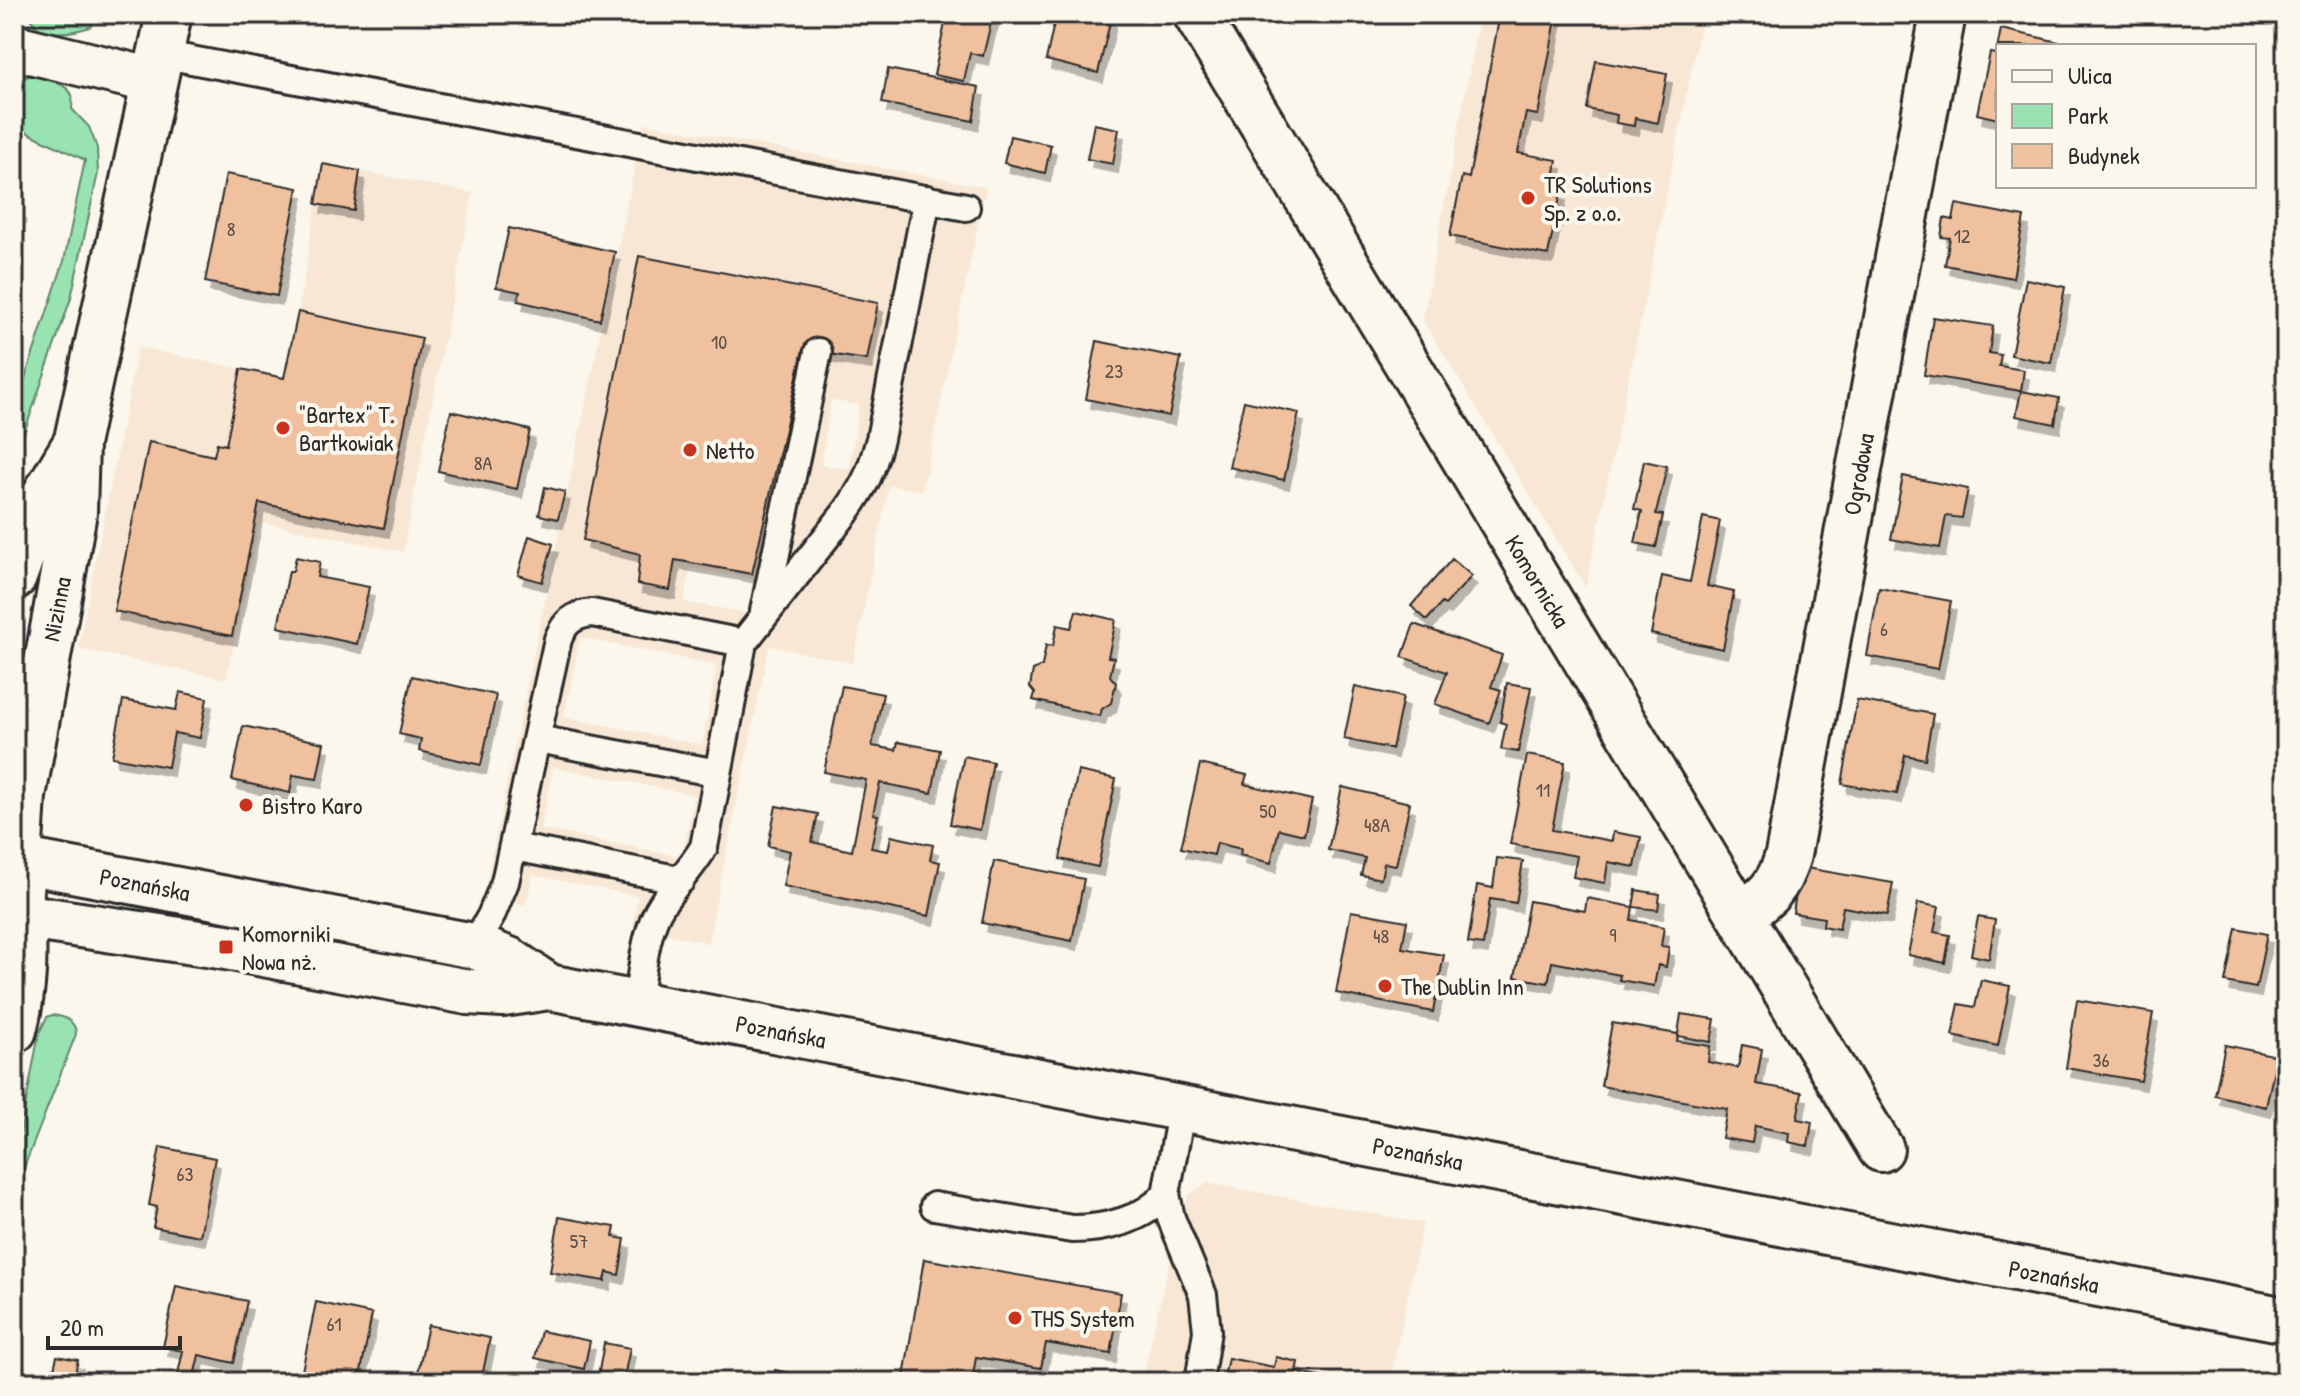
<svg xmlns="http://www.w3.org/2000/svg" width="2300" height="1396" font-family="'Patrick Hand',sans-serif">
  <defs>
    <filter id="shadow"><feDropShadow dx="5" dy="9" stdDeviation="0" flood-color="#0004"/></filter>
  </defs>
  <rect width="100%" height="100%" fill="#fbf7ec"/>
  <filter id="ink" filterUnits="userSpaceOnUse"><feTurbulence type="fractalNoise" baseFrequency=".0125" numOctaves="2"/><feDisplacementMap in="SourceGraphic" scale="16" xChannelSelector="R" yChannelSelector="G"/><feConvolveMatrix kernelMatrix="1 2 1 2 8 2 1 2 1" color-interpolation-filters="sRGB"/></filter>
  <g filter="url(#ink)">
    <path fill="#f8e7d5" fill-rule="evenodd" d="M1480,14h223l-117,574 -163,-268z
      M644,123l342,64 -64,304 -33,-6 -36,178 -84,-17 -61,297 -75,-17 5,-30 -105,-21 -7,30 -43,-7zM831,400l28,5 -10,64 -28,-4zM690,568l63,11 -6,34 -63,-11zM580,638l137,27 -15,80 -138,-28zM553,767l141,28 -12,62 -141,-28z
      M323,164l150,29 -70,359 -143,-30 -34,157 -148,-30 60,-302 146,31 14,-66z
      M1207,1183l216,40 -33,159h-248l23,-102 23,-84z"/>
    <path fill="#99e2b1" stroke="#62866e" stroke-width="2" d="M30,14h65l-3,12c-18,7 -59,14 -62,-12z
      M33,75c11,3 34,8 39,20 1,1 0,12 0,14l17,18 4,10 4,11 1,25 -27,125 -57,164v-51l50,-150 21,-101 -71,-34v-41l7,-7z
      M52,1015c12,1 24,6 24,19l-56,144 -6,-1v-11l25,-133 8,-16z"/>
    <path fill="#f0c19f" stroke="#2b2b2b" stroke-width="2" filter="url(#shadow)" d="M947,14l44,9 -8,33 -13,-3 -6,28 -30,-6z
      M961,14h33l-2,8z
      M1056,14h39l16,4 -13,55 -52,-13z
      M1500,14h57l-19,101 -12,-2 -8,40 39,7 -5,30 9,2 -13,63 -98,-19 12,-60 7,2z
      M2001,29l62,14 -1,3h-64v73l-21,-5 13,-61 6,1z
      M1596,61l71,13 -9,49 -23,-5 -1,8 -18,-3 1,-8 -30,-6z
      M888,69l91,18 -6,34 -91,-18z
      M1094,124l25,5 -6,35 -26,-5z
      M1010,136l41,9 -6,28 -41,-10z
      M323,164l37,7 -6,40 -38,-7z
      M226,174l72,14 -21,108 -72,-14z
      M1956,204l68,13 -11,61 -68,-13 5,-27 -9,-1 3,-19 9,2z
      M509,228l106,24 -15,68 -82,-19 2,-9 -24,-5z
      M639,256l239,47 -11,57 -64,-10 -51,224 -77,-14 -5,30 -33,-6 3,-30 -57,-14z
      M2026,279l39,8 -14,76 -40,-8z
      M298,312l124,26 -38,190 -125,-25 -27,133 -118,-25 35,-169 65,14 3,-13 9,2 15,-76 43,9z
      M1933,317l60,9 -4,27 12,2 -2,11 25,4 -3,21 -97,-16z
      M1097,341l84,17 -12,58 -83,-17z
      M2021,391l38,7 -4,26 -39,-8z
      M1244,401l55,12 -15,67 -55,-13z
      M451,411l79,19 -13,59 -79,-18z
      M1644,461l23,5 -11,48 7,1 -7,32 -21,-4 7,-32 -8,-2z
      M1903,476l65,13 -6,29 -16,-2 -6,32 -49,-9z
      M545,487l20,5 -7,27 -19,-4z
      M1703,517l17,4 -13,65 27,6 -11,57 -72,-15 11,-58 28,6z
      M529,536l24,8 -11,38 -24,-7z
      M296,557l24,5 -3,15 52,10 -12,57 -79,-17 11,-56h4z
      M1452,559l20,17 -27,29 -3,-2 -15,17 -16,-14z
      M1879,588l72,13 -13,68 -71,-13z
      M1076,611l40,9 -8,37 6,1 -4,18 6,7 -5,20 -9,6 -2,7 -67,-16 2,-7 -5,-6 3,-17 9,-4 4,-21 7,1 4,-21 14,3z
      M1414,624l88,31 -11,32 10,3 -12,33 -54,-19 12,-32 -45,-15z
      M412,676l84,19 -15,70 -62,-14 2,-12 -22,-5z
      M1507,683l24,4 -13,65 -17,-3 5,-25 -6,-2z
      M842,686l41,8 -11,52 24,4 2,-8 42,8 -8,43 -52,-10 -7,31 5,1 -7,33 17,3 3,-15 42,9 -3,15 10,2 -11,54 -146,-30 7,-35 -22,-5 8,-40 42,8 -6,28 40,9 14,-71 -42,-8z
      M1355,687l48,10 -11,52 -48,-10z
      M180,692l27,6 -7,40 -26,-5 -6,34 -56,-10 11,-57 53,10z
      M1857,700l76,14 -8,45 -20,-4 -8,39 -55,-10z
      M243,726l81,17 -7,36 -24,-4 -3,18 -58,-13z
      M1527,755l38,7 -13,68 60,11 1,-9 28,5 -6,30 -27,-5 -3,21 -32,-6 4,-21 -67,-12z
      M964,756l29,6 -13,68 -30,-6z
      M1200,764l47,11 -3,9 68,16 -8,35 -25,-6 -8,34 -31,-8 1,-6 -24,-6 -3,12 -33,-7z
      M1078,771l38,8 -18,88 -38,-8z
      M1342,787l68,16 -14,62 -12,-2 -3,16 -20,-4 4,-17 -37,-8z
      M1497,858l26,3 -7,42 -26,-4 -7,46 -15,-2 9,-58 16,3z
      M994,861l90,18 -12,62 -90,-18z
      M1800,867l93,16 -6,32 -44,-8 -4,22 -16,-3 1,-8 -31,-5z
      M1636,890l24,4 -2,16 -25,-3z
      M1587,898l46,9 -2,13 33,7 -3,19 8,1 -3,20 -8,-2 -4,21 -35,-6 1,-5 -68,-13 -4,21 -33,-6 14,-76 56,10z
      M1918,903l21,4 -5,25 16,3 -5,28 -37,-8z
      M1351,911l56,10 -5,27 42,7 -11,57 -97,-19z
      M1978,917l17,3 -6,39 -18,-4z
      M2236,928l31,6 -11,54 -31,-6z
      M1981,980l29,6 -12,60 -46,-10 7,-32 16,3z
      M2077,1000l76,13 -12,68 -75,-13z
      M1681,1014l34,5 -4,23 -33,-6 -1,5 33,5 -2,16 30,6 4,-23 20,4 -6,35 46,8 -5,27 15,3 -4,24 -20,-4 1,-9 -34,-7 -3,17 -30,-5 5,-29 -126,-23 11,-63 66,11z
      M2225,1045l52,11 -11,51 -51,-12z
      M160,1147l55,11 -15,78 -47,-9 4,-20 -8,-2z
      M559,1217l56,10 -2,10 12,2 -6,36 -12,-3 -2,9 -55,-9z
      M924,1259l197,34 -10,61 -65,-11 -5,25 -65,-11 -4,25h-69z
      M176,1286l71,15 -13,62 -35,-8 -6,26 -16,-3 6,-27 -20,-4z
      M316,1302l56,12 -13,68h-70l1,-3 10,2z
      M428,1325l62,13 -9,44h-65z
      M541,1331l49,10 -6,28 -49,-11z
      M604,1343l26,5 -7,34h-26z
      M57,1356l21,4 -5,22h-22z
      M1276,1357l22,5 -2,10 28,6v4h-101l5,-24 46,9z
      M775,1370l59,12h-61z
      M645,1374l42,8h-43z"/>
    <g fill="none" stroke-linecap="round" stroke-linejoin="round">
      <g stroke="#2b2b2b" stroke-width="32">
        <path id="lane" d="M160,54l806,153
          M764,611l54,-259
          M537,739l181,34
          M514,847l167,33
          M474,946l17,-30 14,-34 53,-243c7,-17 15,-24 34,-26l151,30
          M637,1003c5,-30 8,-74 25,-99 13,-20 30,-36 42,-57l39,-204 103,-131c20,-28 25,-40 34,-73l47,-240
          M1182,1107l-16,87 5,24 32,77 4,36 -8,51
          M934,1206l138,23c34,0 71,-9 94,-35"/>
      </g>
      <g stroke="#2b2b2b" stroke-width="50">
        <path id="street" d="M1196,14l685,1135
          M14,47l140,34
          M1740,915c27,-17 39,-28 48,-60l155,-841
          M14,1030c10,-39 11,-74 8,-113"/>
      </g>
      <g stroke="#2b2b2b" stroke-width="50">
        <path id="secondary" d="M14,577l27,-76 33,-55
          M14,859l460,87 35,14 40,27
          M14,915l212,32 242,45 35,2 46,-7 1737,333
          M22,917l-3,-57 4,-64 51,-284 2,-68 93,-430"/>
      </g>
      <use href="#lane" stroke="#fbf7ec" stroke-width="26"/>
      <use href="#street" stroke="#fbf7ec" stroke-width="44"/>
      <use href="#secondary" stroke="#fbf7ec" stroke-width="44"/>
    </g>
  </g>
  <g fill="#c8321e" stroke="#fbf7ec" stroke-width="3">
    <circle cx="1528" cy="198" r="8"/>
    <circle cx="283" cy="428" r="8"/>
    <circle cx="690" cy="450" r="8"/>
    <circle cx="246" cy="805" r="8"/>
    <rect x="218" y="939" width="16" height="16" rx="4"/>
    <circle cx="1385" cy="986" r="8"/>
    <circle cx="1015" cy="1318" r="8"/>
  </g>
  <g text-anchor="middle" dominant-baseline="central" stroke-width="8" stroke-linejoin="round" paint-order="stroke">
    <g font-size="20" fill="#5c5048">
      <text x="231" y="228">8</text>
      <text x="1962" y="235">12</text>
      <text x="719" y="341">10</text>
      <text x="1114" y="370">23</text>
      <text x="483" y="462">8A</text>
      <text x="1884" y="628">6</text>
      <text x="1543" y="789">11</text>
      <text x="1268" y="810">50</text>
      <text x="1377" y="824">48A</text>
      <text x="1613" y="934">9</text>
      <text x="1381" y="935">48</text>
      <text x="2101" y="1059">36</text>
      <text x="185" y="1173">63</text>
      <text x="579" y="1240">57</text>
      <text x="334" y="1323">61</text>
    </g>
    <g font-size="24" fill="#2b2b2b" stroke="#fbf7ec" text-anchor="start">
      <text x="1544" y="184">TR Solutions<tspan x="1544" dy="28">Sp. z o.o.</tspan></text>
      <text x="299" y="414">"Bartex" T.<tspan x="299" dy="28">Bartkowiak</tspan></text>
      <text x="706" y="450">Netto</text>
      <text x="262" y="805">Bistro Karo</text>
      <text x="242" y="933">Komorniki<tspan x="242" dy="28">Nowa nż.</tspan></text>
      <text x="1401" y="986">The Dublin Inn</text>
      <text x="1031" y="1318">THS System</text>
    </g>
    <g font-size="24" fill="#2b2b2b" stroke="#fbf7ec">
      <text transform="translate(1858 474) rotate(-80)">Ogrodowa</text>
      <text transform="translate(1538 581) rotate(59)">Komornicka</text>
      <text transform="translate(56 609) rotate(-79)">Nizinna</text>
      <text transform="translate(145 884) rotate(11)">Poznańska</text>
      <text transform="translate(781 1031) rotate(11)">Poznańska</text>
      <text transform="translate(1418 1153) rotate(11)">Poznańska</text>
      <text transform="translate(2054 1276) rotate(11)">Poznańska</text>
    </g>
  </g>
  <rect width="2300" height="1396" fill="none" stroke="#fbf7ec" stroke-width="48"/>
  <rect x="24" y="24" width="2252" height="1348" fill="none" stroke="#2b2b2b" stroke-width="3" filter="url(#ink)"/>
  <rect x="1996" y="44" width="260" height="144" fill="#fbf7ec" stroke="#a8a59f" stroke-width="2"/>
  <rect x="2012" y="70" width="40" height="12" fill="#fbf7ec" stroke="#a8a59f" stroke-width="2"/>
  <text x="2068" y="84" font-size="24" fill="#2b2b2b">Ulica</text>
  <rect x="2012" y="104" width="40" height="24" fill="#99e2b1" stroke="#a8a59f" stroke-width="2"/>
  <text x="2068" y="124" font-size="24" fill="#2b2b2b">Park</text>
  <rect x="2012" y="144" width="40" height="24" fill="#f0c19f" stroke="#a8a59f" stroke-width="2"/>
  <text x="2068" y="164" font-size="24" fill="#2b2b2b">Budynek</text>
  <path d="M48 1336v12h132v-12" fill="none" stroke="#2b2b2b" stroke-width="4"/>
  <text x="60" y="1336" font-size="24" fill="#2b2b2b" stroke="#fbf7ec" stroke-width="6" paint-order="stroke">20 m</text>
</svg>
